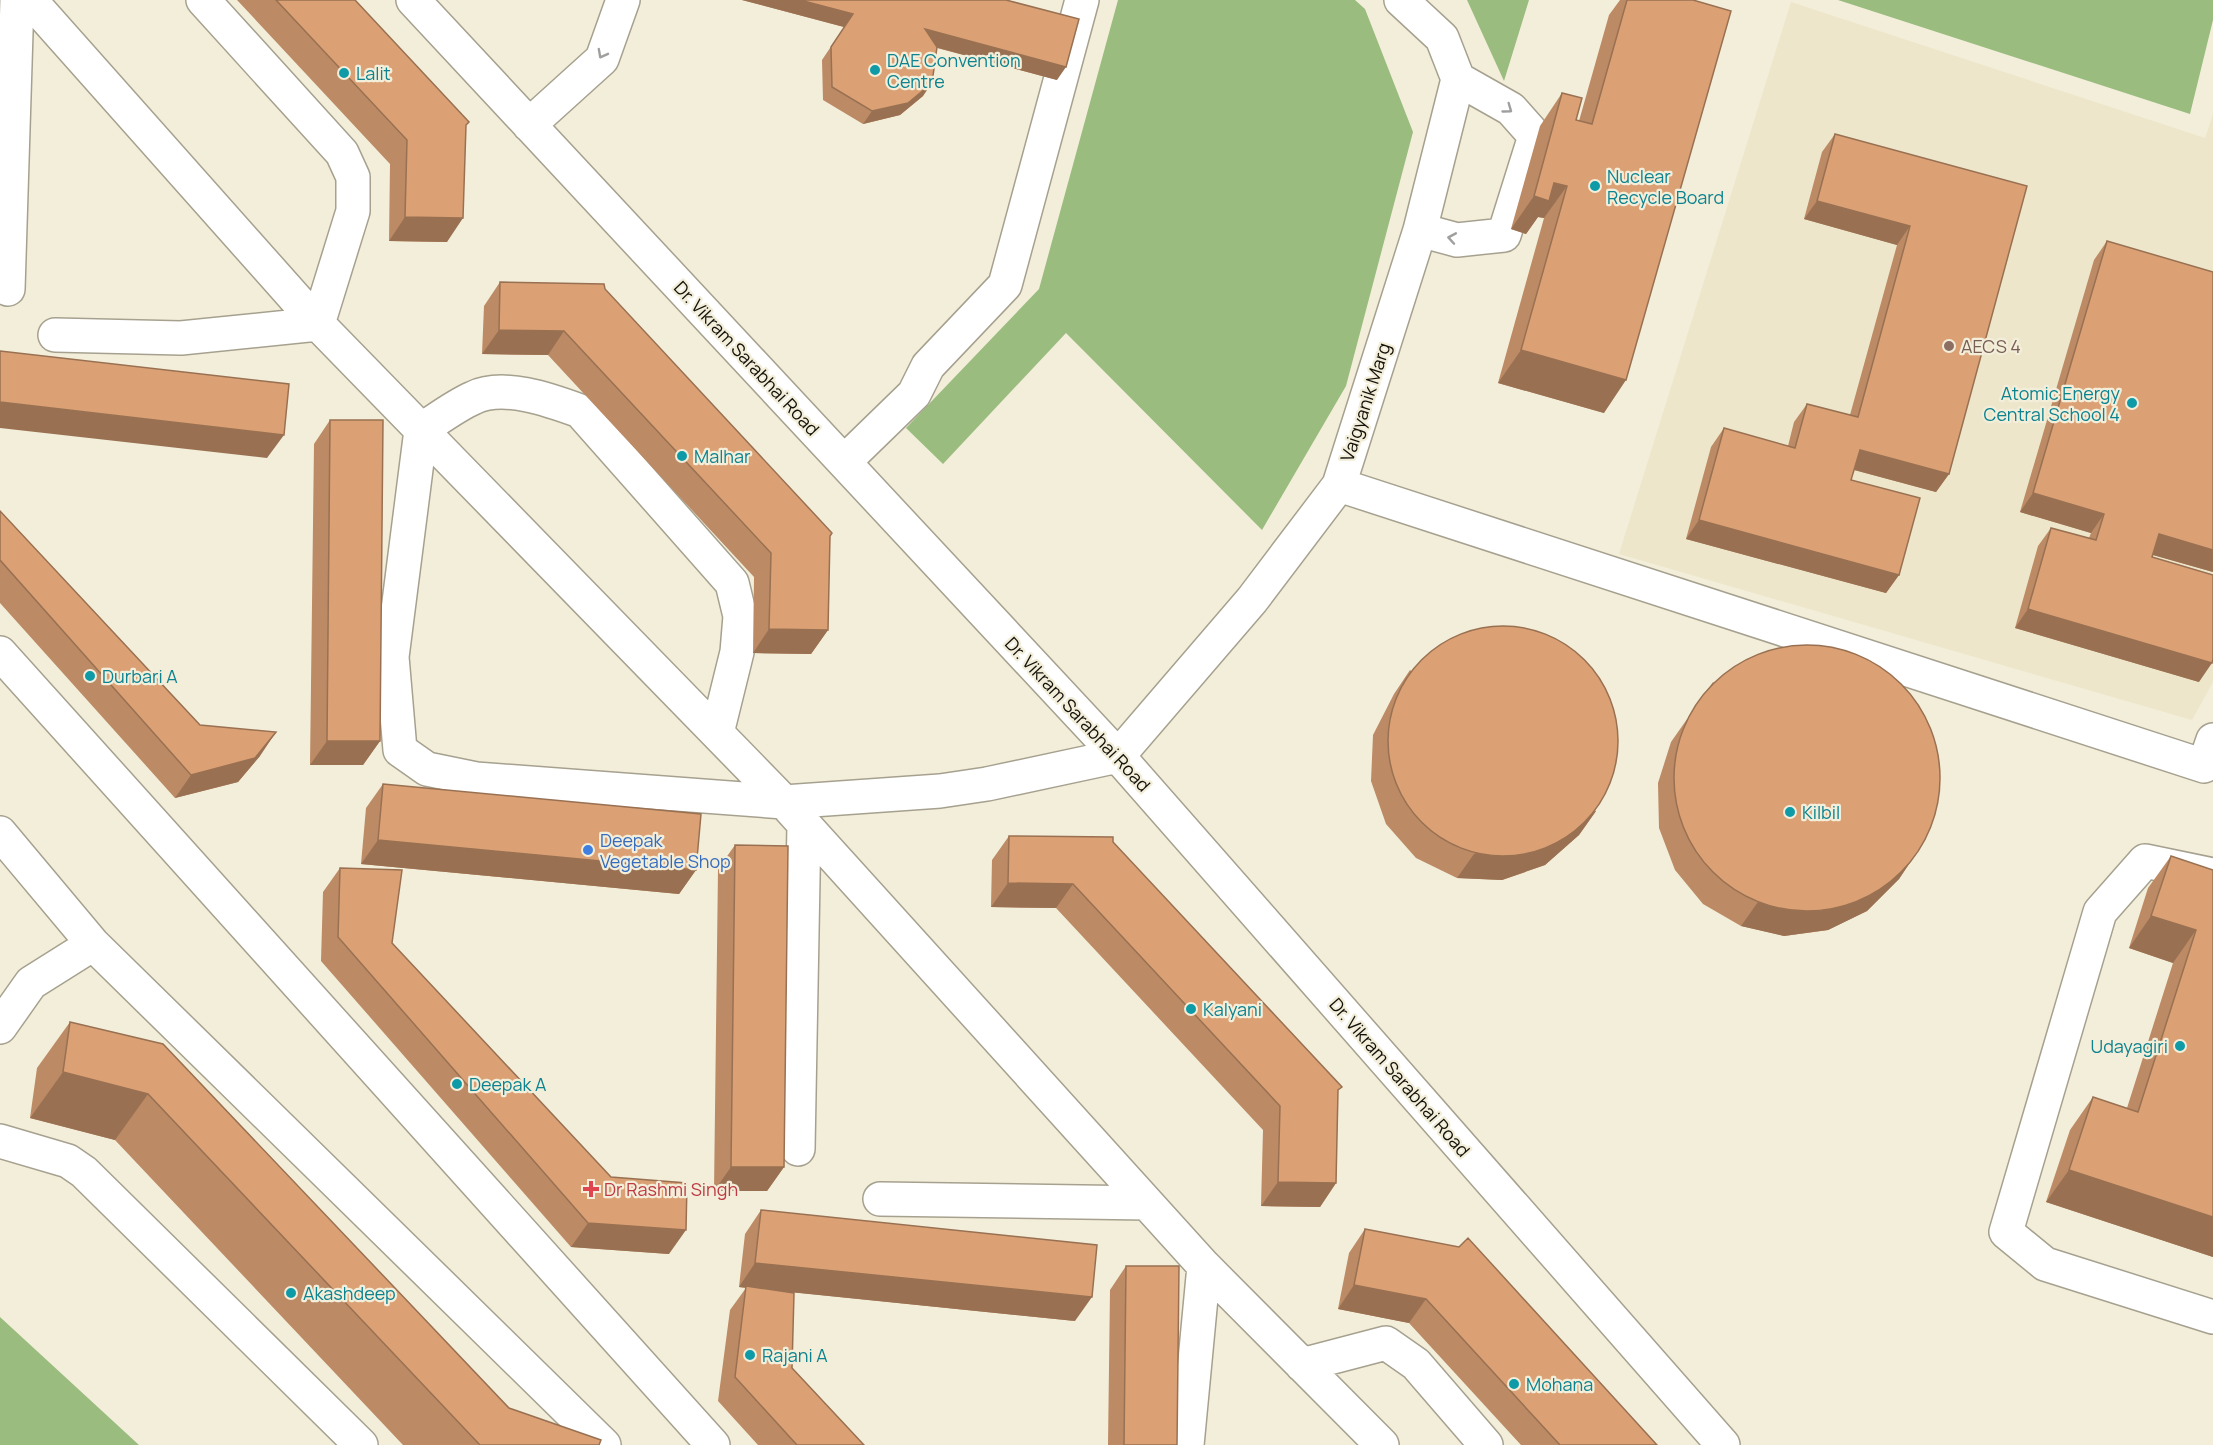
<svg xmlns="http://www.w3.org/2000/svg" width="2213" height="1445" font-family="Manrope,sans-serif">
  <rect width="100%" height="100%" fill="#f3eeda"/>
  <path fill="#ede6ca" d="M1791,2l414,136 8,-24v568l-21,38 -573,-166z"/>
  <path fill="#9abc7f" d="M1118,0h237l10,9 48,123 -67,254 -84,144 -196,-197 -123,131 -37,-36 133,-139z
    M1467,0h62l-25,81z
    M1838,0h375v20l-23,94z
    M0,1317l139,128h-139z"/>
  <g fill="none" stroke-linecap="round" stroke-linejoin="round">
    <g stroke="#a6a18f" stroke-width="36">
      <path id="minor" d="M30,0l288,324 466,478 420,464 178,179
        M413,0l705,756 605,689
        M529,125l73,-66 21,-59
        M1420,230l37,10 47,-5 31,-99 -24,-27 -53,-30
        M8,289l9,-289
        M55,335l126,3 137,-14 35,-113v-34l-11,-24 -139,-153
        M844,462l70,-68 14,-28 77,-81 77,-285
        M1339,485l865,281 9,-26
        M0,653l713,792
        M717,733l20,-81 3,-36 -8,-33 -152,-172c-30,-11 -77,-28 -107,-13 -18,8 -35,21 -52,32l-29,227 8,93 27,19 49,10 308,23 156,-11 47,-7 131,-28
        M1118,756l134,-156 87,-115 81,-255 38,-151 -16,-41 -41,-38
        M0,833l93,111
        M2213,875l-68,-14 -45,51 -94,320 39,32 168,53
        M0,1027l31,-44 62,-39 511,501
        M0,1141l68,20 16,11 277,273
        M798,1149l6,-325
        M880,1199l267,4
        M1302,1365l84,-22 30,21 70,81
        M1187,1445l17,-179"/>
    </g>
    <use href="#minor" stroke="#fff" stroke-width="33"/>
  </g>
  <path fill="#bc8a65" d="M237,0h118l110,127 -18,115 -58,-1 1,-77z
    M742,0h264l51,80 -120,-32 -14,48 -23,19 -37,9 -40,-24 -1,-40 22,-33z
    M1620,0h73l-89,413 -106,-30 46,-165 -6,-1 -12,17 -15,-5 29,-103 22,-33 14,27 3,1 30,-106z
    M1835,134l192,52 -78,288 -13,18 -82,-22 -3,10 48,95 -13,18 -200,-54 25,-92 13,-19 64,18 6,-24 13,-18 43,11 47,-170 -93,-26 18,-67z
    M2107,241l106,31v300l-60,-17 -1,2 47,125 -184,-54 23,-82 13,-18 38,10 2,-5 -71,-21 74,-252z
    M500,282l105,7 225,248 -2,93 -17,24 -58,-1 1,-76 -206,-222 -66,-1 2,-48z
    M330,420l50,321 -17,24h-53l4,-321z
    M0,511l200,214 60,31 -22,26 -63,16 -175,-195z
    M1410,670l186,141 -17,24 -34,30 -43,15 -45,-2 -41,-20 -30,-34 -15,-43 2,-46 21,-41z
    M1713,682l202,173 -16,24 -32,32 -39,19 -44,6 -43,-10 -38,-22 -28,-34 -16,-42 -1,-45 13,-41z
    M383,784l313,86 -17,24 -318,-30 5,-56z
    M1009,836l104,6 225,250 -2,91 -16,24 -59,-1 2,-76 -207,-222 -65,-1 1,-47z
    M735,845l49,322 -17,24h-53l4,-322z
    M2171,856l42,14v387l-167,-55 24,-72 23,-33 34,11 46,-145 -44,-15 19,-60z
    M340,868l52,75 277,311 -98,-7 -250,-286 2,-69z
    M70,1022l439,386 90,37h-196l-288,-305 -85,-22 7,-50z
    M761,1210l314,111 -294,-30 11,77 72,77h-106l-40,-44 12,-91 16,-22 -7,-1 6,-53z
    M1365,1229l292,216h-136l-112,-122 -71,-14 11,-56z
    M1126,1266l51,179h-69l2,-155z"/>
  <path fill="#997152" d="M742,0h58l53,14 -9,13z
    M925,29l141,38 -9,13 -141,-38z
    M932,83l-9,13 -23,19 -37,9 9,-13z
    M1554,183l13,3 -23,32 -6,-1 -12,17 -15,-5 23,-33z
    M1817,201l93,25 -13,19 -93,-26z
    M405,217l58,1 -16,24 -58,-1z
    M499,330l65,1 -16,24 -66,-1z
    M1521,350l105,30 -22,33 -106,-30z
    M0,402l284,33 -17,23 -267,-30z
    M1860,450l89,24 -13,18 -89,-24z
    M2033,493l71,21 -13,19 -71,-21z
    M1699,520l200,55 -13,18 -200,-54z
    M2159,534l54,16v22l-67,-19z
    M2028,609l184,54 -13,19 -184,-54z
    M769,629l59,1 -17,24 -58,-1z
    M276,732l-16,24 -22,26 -63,16 16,-23z
    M327,741h53l-17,24h-53z
    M1596,811l-17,24 -34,30 -43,15 -45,-2 17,-24z
    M378,840l318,30 -17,24 -318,-30z
    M1915,855l-16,24 -32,32 -39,19 -44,6 -43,-10 17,-24z
    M1008,883l65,1 -17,24 -65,-1z
    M2151,916l45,14 -23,33 -44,-15z
    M63,1072l85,22 -33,46 -85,-22z
    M731,1167h53l-17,24h-53z
    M2069,1170l144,47v40l-167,-55z
    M1278,1182l58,1 -16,24 -59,-1z
    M588,1223l98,7 -17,24 -98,-7z
    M755,1263l337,34 -17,24 -336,-34z
    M1354,1285l72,14 -17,24 -71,-14z"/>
  <path fill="#dba175" stroke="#997152" stroke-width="1.5" d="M276,0h79l114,122 -3,3 -3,93 -58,-1 2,-77z
    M800,0h206l73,19 -13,48 -141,-38 12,18 -5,36 -24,20 -36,8 -40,-24 -1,-40 22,-33z
    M1627,0h66l38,11 -105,369 -105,-30 46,-164 -13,-3 -5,18 -15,-5 28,-103 20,5 -6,22 16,4z
    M1835,134l192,52 -78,288 -89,-24 -9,30 69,18 -21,77 -200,-55 25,-92 71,20 12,-44 51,13 52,-191 -93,-25z
    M2107,241l106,31v278l-54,-16 -7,23 61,18v84l-1,4 -184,-54 23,-81 45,12 8,-26 -71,-21z
    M500,282l104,2 1,5 227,244 -2,3 -2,94 -59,-1 2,-76 -207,-222 -65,-1z
    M0,351l289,33 -5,51 -284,-33z
    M330,420h53l-3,321h-53z
    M0,511l200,214 76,7 -21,26 -64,17 -191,-215z
    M1388 741a115 115 0 1 1 230 0a115 115 0 1 1-230 0Z
    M1674 778a133 133 0 1 1 266 0a133 133 0 1 1-266 0Z
    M383,784l318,30 -5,56 -318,-30z
    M1009,836l104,1v5l229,245 -4,3 -2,93 -58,-1 2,-76 -207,-222 -65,-1z
    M735,845l53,1 -4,321h-53z
    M2171,856l42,14v347l-144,-47 24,-73 45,15 58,-182 -45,-14z
    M340,868l62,2 -10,73 219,234 76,6 -1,47 -98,-7 -250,-286z
    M70,1022l93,22 346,364 92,32 -2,5h-119l-332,-351 -85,-22z
    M761,1210l336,35 -5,52 -337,-34z
    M1365,1229l94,18 9,-9 189,207h-97l-134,-146 -72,-14z
    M1126,1266h53l-2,179h-53z
    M746,1286l48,7 -2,75 72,77h-67l-62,-68z"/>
  <defs><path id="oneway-chevron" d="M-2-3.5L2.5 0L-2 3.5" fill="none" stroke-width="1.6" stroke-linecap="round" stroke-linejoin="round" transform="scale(1.5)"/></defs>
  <g stroke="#a09f9d">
    <use href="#oneway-chevron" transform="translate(602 54) rotate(118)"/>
    <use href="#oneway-chevron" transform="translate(1508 109) rotate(36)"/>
    <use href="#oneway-chevron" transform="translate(1452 238) rotate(-170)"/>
  </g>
  <g fill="#0f9aa8" stroke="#f3eeda" stroke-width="2">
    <circle cx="875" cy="70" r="6"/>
    <circle cx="344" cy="73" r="6"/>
    <circle cx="1595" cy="186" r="6"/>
    <circle cx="2132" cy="403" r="6"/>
    <circle cx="682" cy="456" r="6"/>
    <circle cx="90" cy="676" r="6"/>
    <circle cx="1790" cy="812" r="6"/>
    <circle cx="1191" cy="1009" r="6"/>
    <circle cx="2180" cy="1046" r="6"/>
    <circle cx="457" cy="1084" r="6"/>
    <circle cx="291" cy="1293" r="6"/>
    <circle cx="750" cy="1355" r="6"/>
    <circle cx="1514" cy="1384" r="6"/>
  </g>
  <circle fill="#8d6e63" stroke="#f3eeda" stroke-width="2" cx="1949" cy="346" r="6"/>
  <circle fill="#3f7fe0" stroke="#f3eeda" stroke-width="2" cx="588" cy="850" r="6"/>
  <path fill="#e0444e" stroke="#f3eeda" stroke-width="2" d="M588 1180h6v6h6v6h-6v6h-6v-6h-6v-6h6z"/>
  <g text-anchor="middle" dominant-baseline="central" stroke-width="4.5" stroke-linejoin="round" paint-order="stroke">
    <g font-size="18" fill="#0d838f" stroke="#f3eeda" text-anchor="start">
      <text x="887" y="60">DAE Convention<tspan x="887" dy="21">Centre</tspan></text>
      <text x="356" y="73">Lalit</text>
      <text x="1607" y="176">Nuclear<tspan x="1607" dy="21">Recycle Board</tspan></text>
      <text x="2120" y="393" text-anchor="end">Atomic Energy<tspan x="2120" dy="21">Central School 4</tspan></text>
      <text x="694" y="456">Malhar</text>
      <text x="102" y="676">Durbari A</text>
      <text x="1802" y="812">Kilbil</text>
      <text x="1203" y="1009">Kalyani</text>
      <text x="2168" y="1046" text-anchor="end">Udayagiri</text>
      <text x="469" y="1084">Deepak A</text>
      <text x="303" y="1293">Akashdeep</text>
      <text x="762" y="1355">Rajani A</text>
      <text x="1526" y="1384">Mohana</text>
    </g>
    <g font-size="18" fill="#785e54" stroke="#f3eeda" text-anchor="start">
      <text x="1961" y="346">AECS 4</text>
    </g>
    <g font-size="18" fill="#121009" stroke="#f3eeda">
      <text transform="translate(747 358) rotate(47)">Dr. Vikram Sarabhai Road</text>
      <text transform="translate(1365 402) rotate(-72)">Vaigyanik Marg</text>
      <text transform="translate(1078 714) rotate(47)">Dr. Vikram Sarabhai Road</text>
      <text transform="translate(1400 1077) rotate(49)">Dr. Vikram Sarabhai Road</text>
    </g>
    <g font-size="18" fill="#366cbe" stroke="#f3eeda" text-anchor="start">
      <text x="600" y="840">Deepak<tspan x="600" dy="21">Vegetable Shop</tspan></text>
    </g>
    <g font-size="18" fill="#be3a42" stroke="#f3eeda" text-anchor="start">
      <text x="604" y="1189">Dr Rashmi Singh</text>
    </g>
  </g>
</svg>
